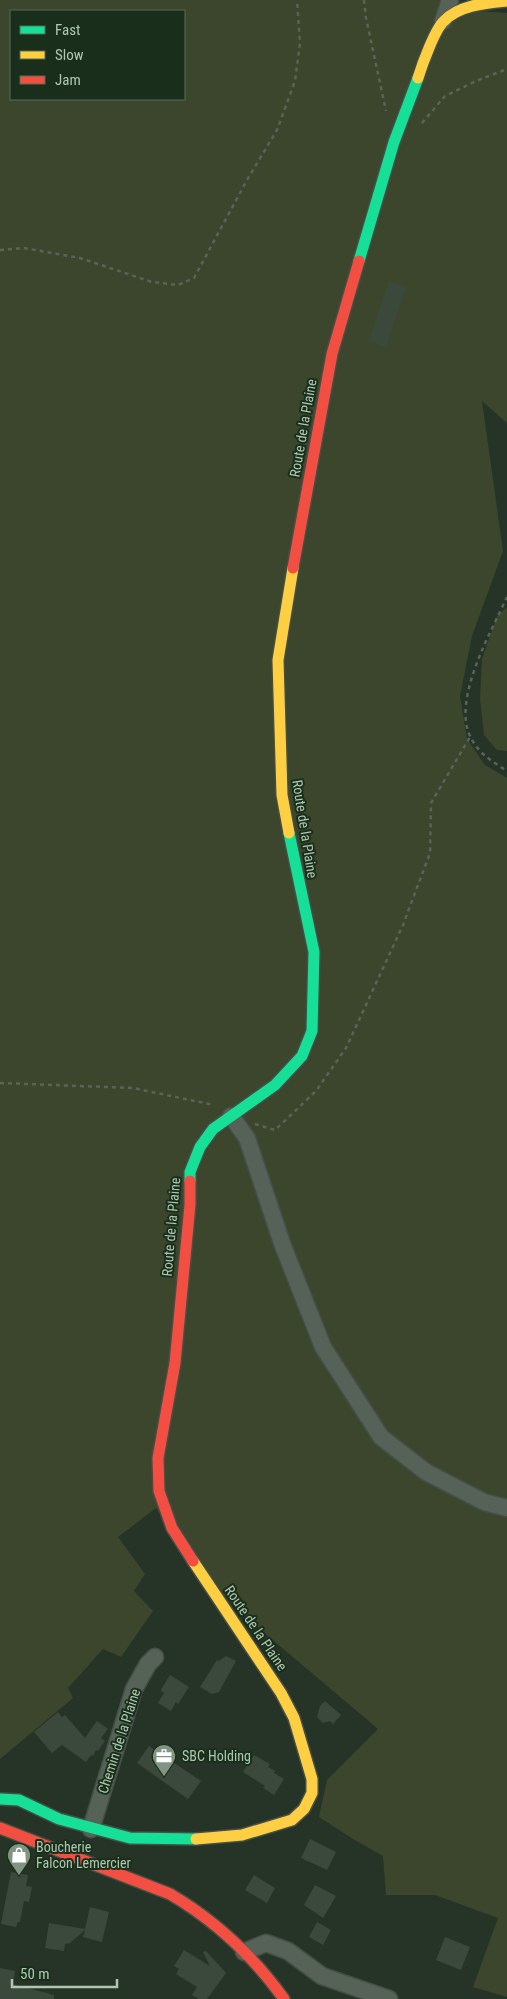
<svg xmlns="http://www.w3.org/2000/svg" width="507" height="1999" font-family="'Roboto Condensed',sans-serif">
  <rect width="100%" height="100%" fill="#263427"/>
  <path fill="#3c462d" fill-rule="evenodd" d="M0,0h440l-2,8 69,5v410l-25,-22 21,150 -31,85 -12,60 7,43 18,26 22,13v1219l-34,-10 25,-69 -63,-23h-49l-3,-39 -30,-17 -34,-22 8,-37 51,-51 -143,-121 -79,-100 -38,29 27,37 -11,17 19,20 -32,46 -18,-8 -35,39 5,10 -73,61zM11,11h173v88h-173z
    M507,607v144l-10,-1 -13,-15 -4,-36 2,-40 15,-43z"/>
  <path fill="#3b483c" d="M389,281l17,7 -20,59 -17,-6z
    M226,1656l10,5 -17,31 -7,2 -12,-7 17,-27 2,1z
    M170,1675l19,12 -11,17 -2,-2 -5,9 -13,-8 6,-10 -3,-2 1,-3z
    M325,1701l16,14 -8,9 -3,-3 -7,2 -6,-6 3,-11z
    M58,1712l4,5 3,-2 20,23 12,-17 11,8 -7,9 4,3 -7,10 -2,-1 -3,6 -2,-1 -5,7 -24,-17 -10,8 -18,-21z
    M149,1746l52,35 -13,18 -51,-36z
    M254,1755l16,9 -2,3 7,4 -1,2 10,6 -10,16 -11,-7 2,-2 -22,-14z
    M310,1839l26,13 -9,18 -26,-12z
    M11,1872l17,3 -2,11 6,1 -3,15 -5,-1 -4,21h-2l-2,5 -15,-3z
    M254,1875l21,13 -8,15 -22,-13z
    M315,1885l21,11 -13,22 -19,-13z
    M90,1907l19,5 -7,30 -19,-5 2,-7 -15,13 -5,1 -1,7 -19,-3 4,-25 36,6z
    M317,1922l14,8 -8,15 -14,-8z
    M445,1937l25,10 -9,23 -25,-10z
    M184,1950l26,16 -7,-14 3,-1 20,22 -19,26h-8l-7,-4 5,-8 -21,-13 3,-5 -5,-3z
    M0,1968l15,3 -2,13 41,11v4h-54z"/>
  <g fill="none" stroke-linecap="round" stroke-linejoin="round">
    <g stroke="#444f45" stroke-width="19">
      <path id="street" d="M443,21l7,-21
        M231,1116l16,22 36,108 40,101 58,90 45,35 58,30 23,6
        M91,1829l43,-140 14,-25 7,-7
        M244,1952l22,-9 22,8 34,25 67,23"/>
    </g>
    <g stroke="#444f45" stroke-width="14">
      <path id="fast" d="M359,261l35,-119 24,-64
        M190,1181v-9l10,-25 13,-18 62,-44 27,-29 10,-25 2,-79 -25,-119
        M0,1799l19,1 40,19 71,19 66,1"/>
    </g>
    <g stroke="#444f45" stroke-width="14">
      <path id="slow" d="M418,78c4,-13 17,-49 26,-57 15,-16 42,-18 63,-20
        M289,833l-7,-38 -4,-135 15,-92
        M193,1561l88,132 13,25 18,61v14l-8,16 -12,11 -50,15 -46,4"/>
    </g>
    <g stroke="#444f45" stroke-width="14">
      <path id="jam" d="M293,568l39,-214 27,-93
        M190,1181v24l-15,158 -17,95 1,33 13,37 21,33
        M0,1828l170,66c46,27 83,62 114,105"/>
    </g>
    <path stroke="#596358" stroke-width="2.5" stroke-dasharray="4 4" stroke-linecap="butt" d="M364,0l2,18 20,93
      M422,123l23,-27 31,-15 31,-12
      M0,250l24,-2 56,10 72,24 26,3 16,-7 53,-98 30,-50 18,-49 5,-38 -3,-43
      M507,597c-16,35 -56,104 -36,141 8,16 22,24 36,33
      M0,1083l133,5 81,17
      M255,1124l20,6 41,-39 30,-43 57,-123 27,-72 1,-50 39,-66"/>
    <use href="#street" stroke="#566257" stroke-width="16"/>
    <use href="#fast" stroke="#16e098" stroke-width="11"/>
    <use href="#slow" stroke="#ffcf43" stroke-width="11"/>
    <use href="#jam" stroke="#f24e42" stroke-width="11"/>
  </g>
  <defs>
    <g id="office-pin" transform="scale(1.25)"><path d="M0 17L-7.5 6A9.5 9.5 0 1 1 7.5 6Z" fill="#7f9481" stroke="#192f1b"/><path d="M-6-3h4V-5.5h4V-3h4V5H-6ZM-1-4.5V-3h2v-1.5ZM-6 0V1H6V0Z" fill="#fff"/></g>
    <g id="shop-pin" transform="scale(1.25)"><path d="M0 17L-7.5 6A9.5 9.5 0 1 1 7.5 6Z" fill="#7f9481" stroke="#192f1b"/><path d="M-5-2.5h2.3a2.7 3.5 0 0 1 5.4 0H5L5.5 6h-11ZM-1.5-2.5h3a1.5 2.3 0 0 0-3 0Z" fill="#fff"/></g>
  </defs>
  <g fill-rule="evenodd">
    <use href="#office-pin" x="164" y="1756"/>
    <use href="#shop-pin" x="19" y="1855"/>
  </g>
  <g text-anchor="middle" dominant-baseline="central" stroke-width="4" stroke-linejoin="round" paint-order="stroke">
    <g font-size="14" fill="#afc7b1" stroke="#192f1b">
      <text transform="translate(303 428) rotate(-80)">Route de la Plaine</text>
      <text transform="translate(305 829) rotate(81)">Route de la Plaine</text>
      <text transform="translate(171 1227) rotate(-85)">Route de la Plaine</text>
      <text transform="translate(256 1628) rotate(56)">Route de la Plaine</text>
      <text transform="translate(119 1741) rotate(-72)">Chemin de la Plaine</text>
    </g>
    <g font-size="14" fill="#afc7b1" stroke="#192f1b" text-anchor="start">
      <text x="182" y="1756">SBC Holding</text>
      <text x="36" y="1847">Boucherie<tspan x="36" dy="16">Falcon Lemercier</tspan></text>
    </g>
  </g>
  <rect x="10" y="10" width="175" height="90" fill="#192f1b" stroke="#556c57"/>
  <rect x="20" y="26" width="25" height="8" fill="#16e098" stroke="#556c57"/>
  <text x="55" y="35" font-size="15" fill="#afc7b1">Fast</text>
  <rect x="20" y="51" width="25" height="8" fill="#ffcf43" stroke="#556c57"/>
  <text x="55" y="60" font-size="15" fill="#afc7b1">Slow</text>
  <rect x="20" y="76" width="25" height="8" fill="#f24e42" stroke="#556c57"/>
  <text x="55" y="85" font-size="15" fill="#afc7b1">Jam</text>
  <path d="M12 1979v8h105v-8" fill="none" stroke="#afc7b1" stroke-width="2.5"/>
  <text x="20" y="1979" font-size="15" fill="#afc7b1" stroke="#192f1b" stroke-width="4" paint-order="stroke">50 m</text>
</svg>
